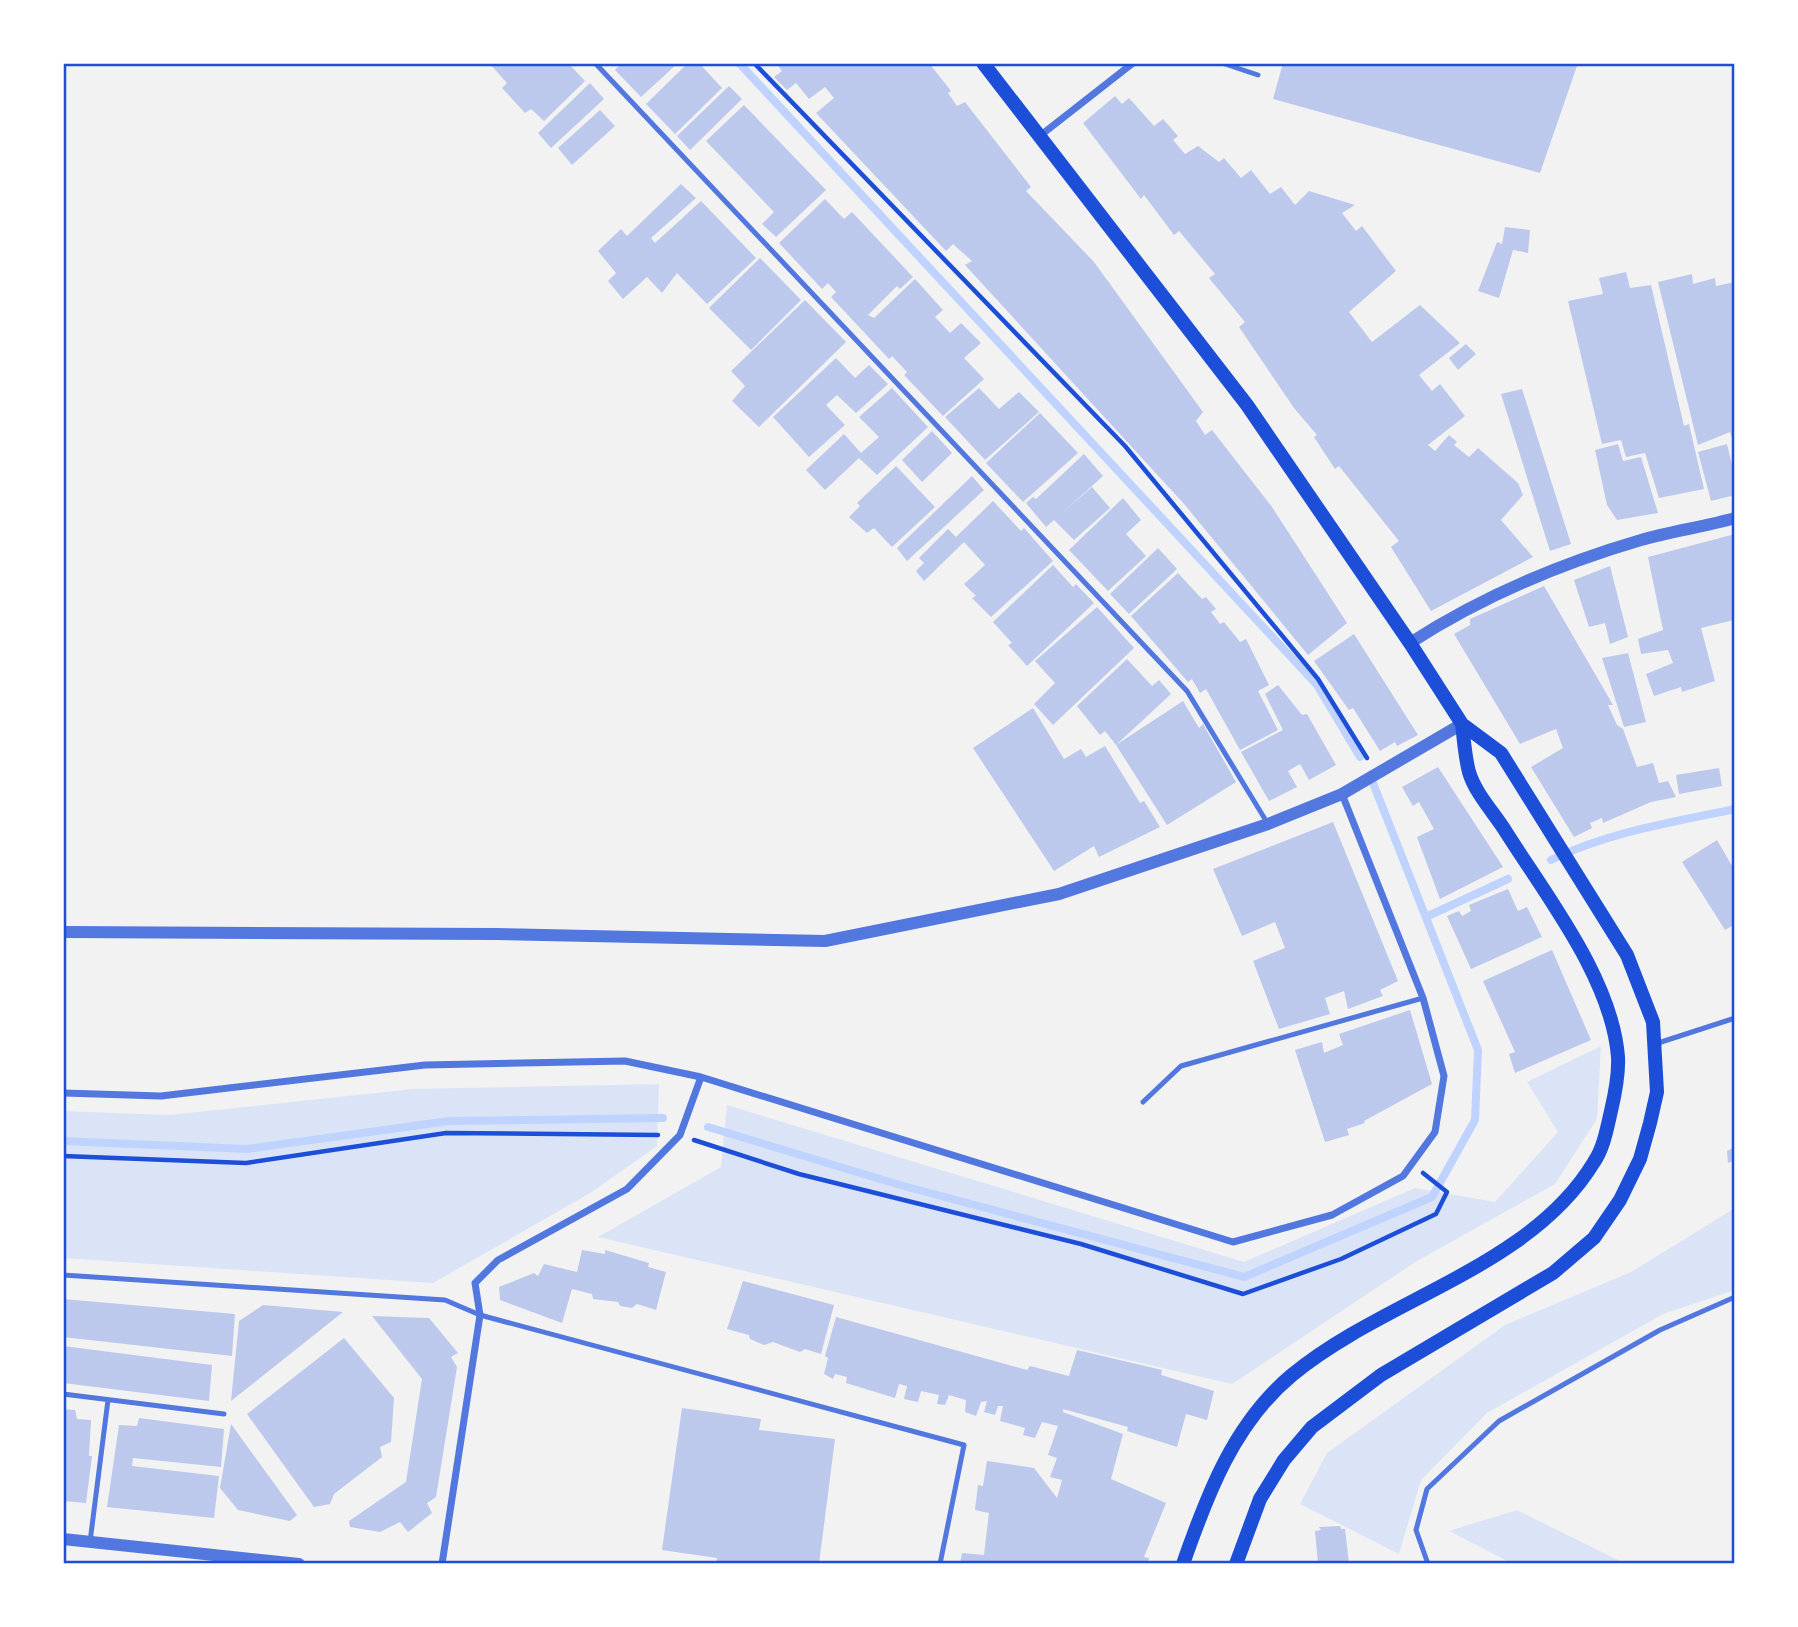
<svg xmlns="http://www.w3.org/2000/svg" width="1798" height="1627" font-family="'Sofia Sans Condensed',sans-serif">
  <rect width="100%" height="100%" fill="#f2f2f2"/>
  <path fill="#dbe4f7" d="M1601,1046l-4,73 -42,65 -138,77 -185,123 -634,-147 123,-70 6,-62 517,157 171,-74 80,14 63,-70 -31,-50z
    M659,1084l-2,62 -65,46 -159,91 -370,-25v-147l106,4 244,-26z
    M1735,1208v82l-72,24 -176,99 -66,67 -22,74 -99,-50 27,-51 178,-128 126,-53z
    M1517,1510l109,54h-113l-64,-33z"/>
  <g fill="none" stroke-linecap="round" stroke-linejoin="round">
    <path stroke="#bfd3fe" stroke-width="8" d="M739,63l578,622 43,72
      M1551,860c58,-28 122,-38 184,-51
      M1426,917l82,-38
      M708,1127l192,58 344,92 188,-80 43,-77 3,-70 -105,-267
      M63,1141l184,8 202,-28 214,-3"/>
  </g>
  <path fill="#bdc9ec" d="M489,63h79l17,18 -41,40 -13,-12 -6,4 -23,-25 5,-5z
    M622,63h56l-37,34 -26,-27z
    M688,63h11l23,25 -47,46 -29,-30z
    M776,63h153l22,28 -3,2 9,13 8,-4 66,85 -5,4 68,71 109,150 -7,9 9,14 7,-5 60,77 75,116 -39,32 -123,-150 -220,-240 7,-4 -19,-17 -7,7 -130,-138 18,-15 -9,-11 -16,12 -13,-16 -9,7 -13,-13 8,-6z
    M1283,63h295l-38,110 -267,-74z
    M590,83l14,16 -53,49 -13,-15z
    M729,86l13,13 -52,51 -13,-14z
    M1115,96l7,8 7,-6 25,28 9,-7 15,17 -5,4 12,14 13,-8 21,16 5,-4 17,20 10,-8 19,24 11,-7 14,18 14,-14 46,14 -13,8 14,18 6,-5 34,45 -47,41 23,30 48,-37 40,38 -41,32 13,16 8,-7 25,32 -37,29 7,6 14,-16 8,7 -3,3 15,12 9,-9 40,35 5,12 -22,25 32,37 -102,54 -40,-64 8,-6 -60,-75 -4,3 -21,-32 3,-2 -23,-27 -55,-81 6,-5 -36,-44 6,-4 -36,-43 -5,4 -30,-40 -3,4 -58,-76z
    M744,105l82,85 -50,47 -14,-13 12,-12 -68,-71z
    M600,110l15,16 -43,39 -14,-17z
    M681,184l15,14 -45,40 4,5 46,-42 55,57 -49,46 -30,-31 -15,20 -15,-16 -24,22 -15,-18 8,-8 -18,-22 23,-22 6,7z
    M825,199l19,20 8,-7 61,65 -13,12 -3,-3 -29,29 6,3 41,-39 28,31 -8,7 15,16 11,-10 20,20 -17,15 20,21 -41,37 -39,-41 3,-3 -15,-16 -3,3 -58,-62 5,-5 -8,-9 -6,6 -43,-46z
    M1505,227l25,3 -2,23 -15,-3 -14,48 -21,-7 19,-49 5,2z
    M760,258l41,42 -50,50 -42,-42z
    M1626,272l4,16 21,-3 33,141 5,-2 15,65 -45,9 -14,-45 -19,4 -5,-17 -19,4 -34,-143 35,-7 -4,-16z
    M1692,274l1,10 22,-6 1,8 19,-4v164l-5,-14 -32,13 -40,-163z
    M805,300l41,42 -87,85 -27,-26 13,-15 -14,-15z
    M1466,344l10,10 -18,16 -9,-12z
    M836,358l19,20 14,-13 19,19 -32,29 -19,-18 -11,10 19,20 -36,32 -36,-40z
    M892,388l36,39 -51,48 -18,-17 -34,32 -19,-20 38,-36 17,19 18,-16 -20,-20z
    M979,388l20,21 20,-17 20,20 -54,48 -40,-43z
    M1522,389l49,155 -21,7 -49,-157z
    M1040,413l38,40 -55,49 -37,-39z
    M932,431l20,22 -30,29 -20,-22z
    M1618,444l5,17 18,-4 17,56 -41,7 -10,-15 -12,-55z
    M1727,444l8,33v18l-24,6 -13,-49z
    M1084,454l19,22 -42,38 31,-27 18,21 -36,32 -20,-20 -8,7 -20,-24 7,-6 3,2z
    M896,466l39,41 -43,40 -18,-19 -7,5 -18,-16 11,-11 -3,-3z
    M972,476l12,14 -77,71 -10,-13z
    M1123,498l18,22 -15,14 20,22 -38,35 -39,-41z
    M993,501l28,30 3,-3 29,33 -62,56 -19,-19 4,-2 -12,-12 21,-19 -21,-23 -40,39 -8,-10 8,-8 -5,-5 29,-29 8,8z
    M1735,534l-1,86 -33,8 14,53 -33,11 -1,-5 -27,9 -8,-22 27,-11 -5,-13 -27,4 -3,-15 25,-9 -15,-73z
    M1158,548l19,21 -48,45 -19,-20z
    M1053,565l20,22 3,-3 18,19 -67,63 -19,-21 4,-2 -19,-21z
    M1610,566l18,71 -18,7 -5,-21 -16,4 -15,-47z
    M1178,573l24,26 4,-2 10,12 -5,3 9,12 4,-2 16,20 6,-3 23,46 -11,6 20,39 -38,20 -34,-61 -6,4 -8,-14 -4,3 -57,-66z
    M1544,586l69,119h-5l9,20 6,4 14,38 16,-4 6,20 9,-2 8,16 -25,5 -48,21 -1,-5 -12,5 2,5 -18,9 -43,-70 32,-19 -7,-19 -36,15 -66,-110 16,-9v-6z
    M1097,607l37,41 -81,77 -19,-21 21,-21 -20,-22z
    M1354,634l64,101 -21,11 -2,-4 -15,9 -27,-43 -4,2 -35,-49z
    M1628,653l18,69 -22,5 -22,-69z
    M1127,659l25,27 7,-6 12,14 -55,51 67,-44 16,27 4,-4 33,58 -69,43 -51,-80 -11,-14 -5,4 -23,-29z
    M1278,685l24,30 5,-1 29,51 -27,15 -9,-16 -12,7 9,16 -28,14 -28,-49 42,-22 -18,-36z
    M1033,708l31,51 17,-10 5,8 19,-11 35,57 4,-2 16,26 -61,30 -5,-11 -40,25 -81,-123z
    M1438,767l65,100 -63,32 -23,-62 17,-8 -15,-27 -6,4 -11,-19z
    M1719,768l3,18 -43,8 -3,-19z
    M1333,822l65,159 -18,9 3,6 -35,13 -4,-18 -19,7 5,16 -51,15 -26,-68 32,-13 -10,-26 -33,14 -29,-67z
    M1717,840l18,31v53l-10,6 -43,-68z
    M1508,889l10,22 9,-4 15,30 -71,32 -24,-53 12,-5 3,5 9,-5 -2,-6z
    M1552,950l39,90 -76,33 -6,-19 6,-2 -32,-71z
    M1410,1010l22,74 -68,37 1,2 -18,6 2,6 -24,7 -30,-92 27,-8 2,11 19,-8 -4,-11z
    M1735,1147v13l-7,3 -1,-12z
    M582,1250l23,4v-4l44,13 -1,4 18,5 -10,38 -19,-6 -5,4 -12,-2 -2,-4 -25,-3 -1,-5 -20,-5 -10,34 -62,-23 -1,-13 35,-14 4,3 6,-12 33,8z
    M743,1281l91,24 -13,49 -16,-5 -5,3 -27,-10 -9,3 -14,-6 -1,-4 -22,-6z
    M63,1299l172,15 -3,42 -169,-19z
    M263,1305l80,7 -112,89 8,-80z
    M372,1316l57,2 29,35 -7,4 6,10 -21,130 -9,6 5,10 -24,19 -8,-10 -20,10 -30,-5 -1,-6 57,-39 16,-103z
    M836,1317l191,53 3,-4 39,10 8,-26 85,20 -1,5 53,16 -7,29 -21,-6 -9,33 -50,-16 1,-4 -65,-18v3l60,22 -12,45 55,24 -22,54 5,1 -1,6h-188l2,-11 22,2 5,-42 -14,-3 3,-25 5,1 4,-25 47,7 23,30 5,-18 -12,-3 7,-19 -9,-3 10,-29 -16,-4 -7,16 -12,-3 2,-7 -25,-7 3,-15h-5l-3,9 -11,-3 3,-11 -6,1 -5,14 -11,-4 1,-12 -17,-5 -4,10 -8,-1 2,-9 -18,-4 -3,11 -14,-3 3,-13 -8,-2 -4,14 -49,-15 1,-6 -12,-3 -2,5 -9,-5 4,-16 -3,-2z
    M344,1338l50,60 -3,44 -11,5 2,10 -48,37 -4,10 -16,3 -67,-93z
    M63,1346l149,19 -3,36 -146,-18z
    M682,1408l79,11 -2,11 76,9 -16,125h-103l1,-6 -55,-8z
    M63,1409l12,1 2,9 14,1 -2,36h3l-6,47 -23,-2z
    M139,1418l85,11 -3,38 -88,-9 -1,8 87,10 -5,42 -107,-11 12,-82 18,1z
    M231,1424l66,91 -7,6 -52,-11 -18,-22z
    M1340,1526l1,3h4l4,35h-31l-3,-33 6,-1 -2,-3z"/>
  <g fill="none" stroke-linecap="round" stroke-linejoin="round">
    <path stroke="#1d4ed8" stroke-width="4.5" d="M754,63l371,383 193,233 49,79
      M694,1140l105,34 282,70 162,50 98,-35 95,-45 11,-22 -24,-19
      M63,1156l183,7 200,-30 212,2"/>
    <path stroke="#5277de" stroke-width="5" d="M595,63l592,628 81,133
      M1222,63l36,12
      M1655,1044l80,-26
      M1143,1102l38,-36 242,-68
      M63,1275l382,25 35,15 484,130 -24,119
      M63,1394l161,20
      M90,1542l18,-142
      M1428,1564l-12,-34 11,-41 72,-68 161,-91 75,-33"/>
    <path stroke="#5277de" stroke-width="7" d="M1041,135l92,-72
      M63,1093l98,3 264,-31 200,-4 76,16 532,165 99,-27 71,-39 32,-44 9,-56 -21,-78 -81,-204
      M442,1564l38,-249 -5,-32 23,-23 129,-71 53,-54 21,-58"/>
    <path stroke="#5277de" stroke-width="12" d="M1410,643c71,-46 149,-79 231,-103 31,-9 63,-13 94,-22
      M63,932l432,2 330,7 234,-47 209,-70 74,-30 120,-70
      M63,1539l236,25"/>
    <path stroke="#1d4ed8" stroke-width="14" d="M983,63l264,342 163,238 52,81 39,29 126,202 26,67 4,70 -7,31 -10,36 -20,41 -26,38 -41,35 -172,102 -69,52 -28,33 -24,39 -24,65
      M1183,1564c24,-69 51,-141 109,-189 93,-77 238,-107 302,-213 10,-15 13,-34 17,-51 4,-17 8,-36 7,-54 -6,-78 -71,-160 -112,-225 -11,-18 -31,-39 -37,-60 -4,-15 -5,-32 -7,-48"/>
  </g>
  <rect width="1798" height="1627" fill="none" stroke="#ffffff" stroke-width="130"/>
  <rect x="65" y="65" width="1668" height="1497" fill="none" stroke="#1d4ed8" stroke-width="2.5"/>
</svg>
